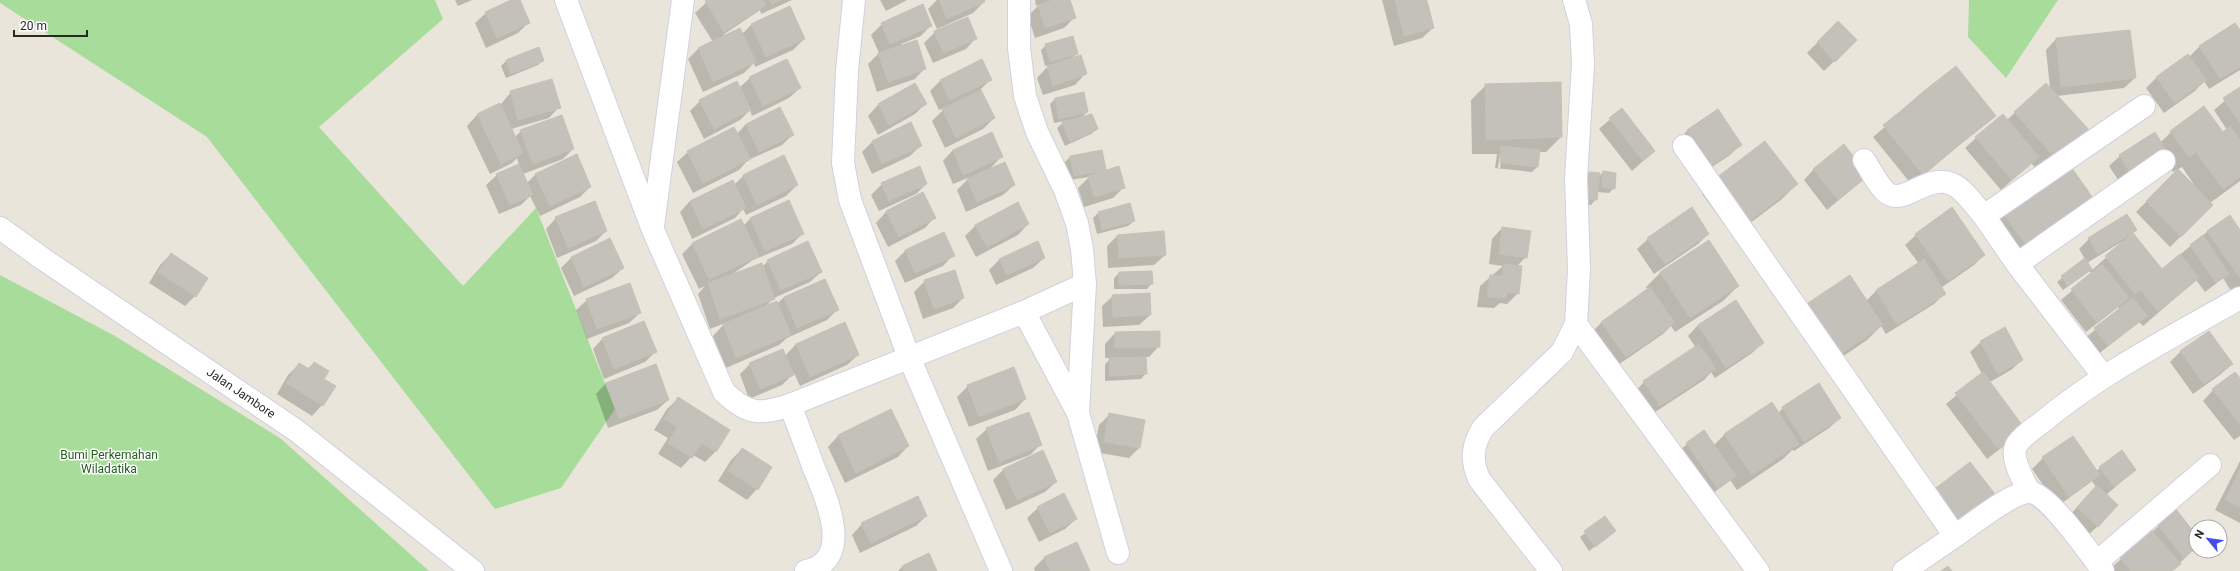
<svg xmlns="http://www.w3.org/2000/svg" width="2240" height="571" font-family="Roboto,sans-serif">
  <rect width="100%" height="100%" fill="#e9e5da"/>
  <path fill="#a7dc9a" d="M0,0h435l8,19 -124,108 144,159 73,-78 79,201 -54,79 -66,21 -288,-372 -207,-134z
    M1969,0h89l-52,78 -38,-41z
    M0,275l115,61 165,102 149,133h-429z"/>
  <path fill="#0003" fill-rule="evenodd" d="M455,0h17l-14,6z
    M513,0h6l10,22 -11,11 -32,15 -11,-25 11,-10z
    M709,0h83l-31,14 -1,-4 -37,25 19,-1 10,-10 52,15 -11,11 -38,17 -1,-4 -10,10 -41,19 -15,-33 10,-10 15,-7 -18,-29z
    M880,0h27l-21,11z
    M937,0h46l1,2 -11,11 -36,16 -9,-20z
    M1035,0h34l5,18 -10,10 -29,10 -7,-22 11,-11 -3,1z
    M1382,0h43l8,28 -11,10 -28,8z
    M1838,22l18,18 -32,31 -17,-18z
    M882,24l49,1 -10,11 -20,8 24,24 -10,11 -38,13 -9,-28 11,-11 -8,-18z
    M935,32l41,6 -10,11 -33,14 -9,-20z
    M2240,32v38l-31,19 -5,-8 -9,10 -31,22 -18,-25 11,-11 32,-20 11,-11z
    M2056,39l79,39 -11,10 -67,8 32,36 -46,44 -12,-13 -30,27 -36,-42 11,-10 31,-18 39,-36 4,4 -4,-38z
    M1046,45l31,8 -6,6 14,15 -10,11 -32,10 -6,-17 12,-13 -4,1 -4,-16z
    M543,60l-5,5 -32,13 -5,-12 5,-5z
    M1956,67l39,48 -83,70 -39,-48z
    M750,78l50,10 -11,10 -37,18 -2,-6 -10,10 -36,19 -14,-28 10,-10 39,-13z
    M941,80h49l-13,13 17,25 -11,11 -38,19 -13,-27 14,-14 -7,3 -9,-19z
    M1560,83l1,54 -15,15h-7l-2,15 -5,5 -37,-4 2,-14h-25l-1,-54 15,-15zM1500,153h2l-2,15h-2z
    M915,85l10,19 -10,10 -37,21 -10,-19 10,-11z
    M2240,88v93l-30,22 2,2 -42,42 -34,-35 42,-42 17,16 -13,-19 -9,5 -10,-15 -41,29 -13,-20 11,-10 40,-13 11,-11 52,1 4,-3 -13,-20z
    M511,92l48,15 -10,11 -38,11 4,8 6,-6 52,18 -10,10 -40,15 4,9 9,-9 54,13 -10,10 -40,19 -10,-20 -9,9 -22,9 -13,-29 11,-10 22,-10 -2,-7 -5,5 -22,11 -23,-48 10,-11 24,-11z
    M1055,99l32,13 -6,6 16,11 -6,5 -26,12 -8,-18 8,-7 -11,2 -4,-19z
    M1622,109l32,42 -22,20 -33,-42z
    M746,124l47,10 -11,11 -34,15 -9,10 -46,23 -16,-31 11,-10 49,-18z
    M911,124l9,22 -10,10 -38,18 -10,-22 10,-10z
    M1688,130l53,14 -11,11 -30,20 -23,-34z
    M991,134l10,23 -13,14 26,14 -11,10 -37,17 -9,-22 13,-13 -17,7 -10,-23 10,-11z
    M783,157l14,28 -11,11 -40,19 -3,-6 -8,9 -43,21 -12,-27 10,-11 42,-20 2,4 9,-9z
    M1070,157l34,13 -3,3 23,14 -11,11 -29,9 -6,-19 11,-11 -20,3 -4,-18z
    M1814,169l53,7 -40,34 -23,-30z
    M1603,172l11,16 -5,5 -12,-1 -1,7 -5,6 -9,-1 2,-25 5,-6 9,5z
    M1717,179l80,5 -15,15 -49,37 -31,-42z
    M882,184h44l-10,10 -37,17 -8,-16z
    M923,194l12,23 -10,11 -37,19 -12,-24 10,-11z
    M2094,200l-80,63 -26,-34 15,-15z
    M1017,203l11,21 -10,11 -42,22 -11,-21 10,-10z
    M1129,205l5,16 -6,5 -31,8 -4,-16 5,-5z
    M556,218l50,13 -10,10 -39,17 -11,-29z
    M751,218l51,16 -10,10 -39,16 -22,15 31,-8 6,-6 53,11 -11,10 -36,16 -9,9 12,-3 7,-7 53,13 -10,10 -40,18 -8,7 -53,23 -13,-32 12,-13 -15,6 -12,-35 7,-8 -6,3 -17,-35 10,-10 51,-18z
    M1502,228l24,29 -9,9 1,27 -11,11 -7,-1 -6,5 -17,-1 3,-21 23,-20 -14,-2 3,-25z
    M2135,229l-7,8 34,33 46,-39 32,1v57l-7,5 -10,-16 -18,14 -9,-12 -53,46 -4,-4 -42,33 -13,-16 36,-30 -2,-2 -32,25 -25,-32 31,-26 -3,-3 -26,19 -6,-8 28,-23 -6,-10 10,-10zM2123,241l1,1 -32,28 -5,-7z
    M944,233l9,22 -10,11 -38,17 -10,-22 10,-10z
    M1708,234l-10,10 -44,30 -17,-25 11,-10z
    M1916,235l68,20 -10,10 -33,23 3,6 -10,10 -48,30 -5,-8 -14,14 -41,28 -33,-49 15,-15 42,-28 16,25 10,-10 43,-27 -14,-19z
    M1117,236l48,19 -11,10 -46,3 -1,-22z
    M610,240l13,28 -11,10 -38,18 -13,-28 10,-10z
    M171,254l24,42 -10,10 -36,-23 11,-18z
    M1044,258l-11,10 -37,17 -7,-15 11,-11z
    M1661,272l77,14 -15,15 -48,31 -4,-6 -8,8 -48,33 -24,-34 11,-11 46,-32 -2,-3z
    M1119,273l33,10 -5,6h-33v-11z
    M925,281l38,17 -10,10 -30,11 -9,-27z
    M1113,296l37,19 -11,10 -36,2 -1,-21z
    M587,300l53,13 -11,10 -42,16 -11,-29z
    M1698,325l65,18 -11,10 -37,25 -4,-6 -7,8 -55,36 -15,-23 10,-11 52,-34 -8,-12z
    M1115,333l44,13 -10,11h-4l1,16 -5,6 -36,2v-17l6,-6h-6v-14z
    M603,338l52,14 -10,10 -41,17 -11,-30z
    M1981,342l41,18 -11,10 -21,12 23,57 -26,20 -41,-55 36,-30 -12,-22z
    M796,344l62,11 -11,10 -47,21 -6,-13 -12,12 -33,14 -9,-25 10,-10 35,-8z
    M2181,351l51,13 -11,10 -28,20 -23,-32z
    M314,363l9,16 -1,26 -10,11 -35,-22 11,-19 11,-11 8,5z
    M2240,380v56l-6,4 -31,-39 10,-11z
    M606,383l62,17 -11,10 -49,18 -12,-34z
    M968,386l57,13 -10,11 -46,17 -12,-30z
    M678,399l37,53 -10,10 -12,-7 -12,13 -23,-14 10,-16 -14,-8 13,-21z
    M1783,408l57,10 -11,10 -35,23 -2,-1 -9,9 -46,31 -7,-10 -23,18 -31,-44 11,-10 27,1 11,-11 53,-21z
    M891,411l17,35 -10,11 -53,26 -17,-36 10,-11z
    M1110,414l34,7 -5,27 -10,10 -35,-6 5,-27z
    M987,429l54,15 -11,11 -42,16 -12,-32z
    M2073,437l23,34 4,-3 35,2 -29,25 -8,31 -11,10 -20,-18 29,-31 -4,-6 -34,25 -26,-37 11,-11z
    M742,449l15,40 -10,11 -29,-19 13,-21z
    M1042,452l14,30 -11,10 -39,18 -13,-30 10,-10z
    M2240,461v62l-25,-13z
    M1929,495l16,45 -26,-35z
    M1038,508l38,11 -11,10 -26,13 -12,-24z
    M2176,511l20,25v11l-24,24h-60l-2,-2 11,-10z
    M926,516l-10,10 -56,27 -8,-18 10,-11z
    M1605,518l10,13 -26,20 -9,-14z
    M1044,558l45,13h-54l-1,-3z
    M902,567l34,4h-38z"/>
  <path fill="#c4c1ba" stroke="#c4c1b4" d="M511,0h9l10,23 -33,15 -12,-26z
    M708,0h55l3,5 -42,27 -19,-31z
    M770,0h11l-9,4z
    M939,0h45l1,2 -38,17z
    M1053,0h17l6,18 -31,10 -7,-23z
    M1395,0h31l1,1 -30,7z
    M1427,1l7,27 -30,8 -7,-28z
    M923,4l9,22 -42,18 -9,-21z
    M790,6l15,33 -39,18 -15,-33z
    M968,17l9,22 -34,14 -9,-22z
    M1838,21l19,19 -22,22 -18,-20z
    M2235,23l5,7v37l-20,12 -21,-33z
    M740,28l16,34 -43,20 -15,-34z
    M2130,30l6,48 -39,5 -5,-49z
    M2092,34l5,49 -36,4 -5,-49z
    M1073,36l5,18 -28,8 -5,-18z
    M917,40l9,29 -38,13 -10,-29z
    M539,47l5,14 -33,13 -5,-14z
    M2188,54l19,26 -32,23 -19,-26z
    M1081,55l6,19 -34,12 -6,-20z
    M787,59l14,29 -38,18 -14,-29z
    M982,59l10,21 -42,20 -10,-20z
    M1956,66l40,50 -32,25 -40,-50z
    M552,79l9,29 -43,12 -8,-29z
    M737,81l14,29 -37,19 -15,-29z
    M1561,82l1,55 -76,3 -1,-56z
    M915,83l12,21 -38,21 -11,-21z
    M2046,83l45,49 -33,29 -44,-49z
    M2240,87v36l-17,-25z
    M981,90l14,28 -39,20 -14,-29z
    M1924,91l40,50 -22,18 -40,-49z
    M1084,92l4,20 -29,7 -4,-21z
    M500,103l23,50 -22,11 -24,-50z
    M2204,106l19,26 7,-6 10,14v37l-17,12 -27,-37 -7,5 -19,-26z
    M780,107l14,28 -35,17 -13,-28z
    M1622,108l33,43 -12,10 -34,-43z
    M1718,109l24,36 -31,21 -24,-36z
    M1902,110l40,49 -19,16 -40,-50z
    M1092,114l6,15 -28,13 -8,-20z
    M2003,114l36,43 -27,23 -37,-43z
    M562,115l12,34 -41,15 -13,-34z
    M911,122l11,24 -40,18 -10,-23z
    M734,127l17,32 -48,24 -16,-32z
    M992,132l11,25 -40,18 -10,-25z
    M2155,132l13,21 -36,23 -13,-21z
    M1765,141l33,43 -49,38 -33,-44z
    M1844,144l24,32 -30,24 -25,-31z
    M1501,146l39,4 -2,17 -38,-4z
    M1102,150l4,20 -32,6 -4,-20z
    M577,154l14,33 -41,19 -15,-32z
    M784,155l14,30 -41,20 -14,-30z
    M1005,162l10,23 -38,17 -10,-23z
    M519,164l14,31 -23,10 -14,-31z
    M2069,164l26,37 -66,48 -26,-36z
    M920,166l7,18 -38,17 -8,-18z
    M1119,166l6,22 -31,9 -6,-21z
    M2178,169l35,36 -32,32 -35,-36z
    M1603,171l13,2 -1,16 -13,-2z
    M1589,172l11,1 -3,27 -10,-1z
    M733,180l13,28 -43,21 -13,-28z
    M923,192l13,26 -37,19 -13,-26z
    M789,200l15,34 -39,17 -15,-33z
    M595,201l12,30 -39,17 -13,-31z
    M1018,202l11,22 -42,23 -12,-22z
    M1130,203l5,18 -33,9 -4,-18z
    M1692,207l17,27 -44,30 -18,-26z
    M1952,207l33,48 -37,26 -33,-47z
    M2127,214l10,16 -39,24 -10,-16z
    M2230,215l10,15v48l-33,-47z
    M741,219l18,37 -50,23 -17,-36z
    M1502,227l29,4 -4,27 -28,-4z
    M1164,231l2,24 -47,3 -2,-23z
    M944,232l11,24 -40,17 -10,-23z
    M2133,233l29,36 18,-15 19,24 -41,34 -17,-22 -6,4 -30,-38z
    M2203,235l26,39 -13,9 -26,-38z
    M610,238l14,30 -40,19 -13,-30z
    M1709,240l30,46 -49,32 -30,-46z
    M808,241l14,31 -41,18 -14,-30z
    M1038,241l7,17 -38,17 -8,-16z
    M171,253l37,25 -12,19 -38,-25z
    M2085,258l7,11 -24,17 -7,-10z
    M1924,259l22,35 -49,31 -21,-35z
    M762,263l13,36 -55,20 -12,-36z
    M1504,264l18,2 -3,28 -12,-2 -1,6 -19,-1 3,-22 12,1z
    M2102,264l27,34 -32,25 -26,-34z
    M955,270l9,28 -30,11 -10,-29z
    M1152,271l1,13 -34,1v-13z
    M1850,275l33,50 -42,29 -33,-51z
    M825,279l14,31 -42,18 -13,-31z
    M630,283l11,30 -44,16 -11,-30z
    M1650,287l25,36 -25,18 -25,-36z
    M1150,293l1,22 -38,2 -1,-22z
    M2133,298l14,18 -39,30 -14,-18z
    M1736,300l28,43 -38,25 -28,-43z
    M777,301l14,34 -55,23 -13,-34z
    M1625,305l25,36 -24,16 -25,-35z
    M644,321l13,31 -43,17 -12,-31z
    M845,322l14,33 -49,22 -14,-33z
    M2005,327l18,33 -25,14 -18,-33z
    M1160,331v16l-45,1v-16z
    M2209,331l24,33 -29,20 -24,-33z
    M1699,344l17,25 -56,37 -17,-25z
    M783,349l11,26 -34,14 -11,-26z
    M1146,357l1,17 -37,2 -1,-18z
    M314,362l15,9 -5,8 12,7 -13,20 -37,-23 13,-20 10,6z
    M656,364l13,36 -50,19 -13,-36z
    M1014,367l12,32 -47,18 -12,-32z
    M1983,372l42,57 -27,20 -43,-56z
    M2235,372l5,6v46l-28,-35z
    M1819,383l22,35 -37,24 -22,-35z
    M678,397l52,33 -14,22 -14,-9 -10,15 -24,-15 9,-16 -13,-8z
    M1772,402l27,42 -47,31 -28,-41z
    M891,409l18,37 -53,27 -18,-38z
    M1029,412l13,33 -43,17 -13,-34z
    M1109,413l36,7 -5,28 -36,-6z
    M1704,430l32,46 -18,13 -32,-46z
    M2073,436l27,39 -31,22 -27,-40z
    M742,448l30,19 -14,23 -30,-19z
    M1043,450l14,32 -40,18 -14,-31z
    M2122,450l14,20 -22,17 -15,-20z
    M1970,462l28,36 -42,32 -28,-36z
    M2240,469v38l-15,-7z
    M2097,485l21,20 -20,22 -21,-20z
    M1064,493l13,26 -27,14 -13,-26z
    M918,496l9,20 -56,27 -10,-20z
    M2176,509l20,26v13l-12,10 -27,-34z
    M1605,516l11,15 -21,16 -11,-16z
    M2152,531l29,33 -9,7h-41l-11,-13z
    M1077,542l13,29h-40l-6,-14z
    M929,553l8,18h-33l-2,-5z
    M1948,566l4,5h-11z"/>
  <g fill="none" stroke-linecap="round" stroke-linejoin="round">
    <g stroke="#d0d0e0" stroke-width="24">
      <path id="minor" d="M566,0l87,230 71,162c24,23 36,23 66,13l234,-93 61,-28
        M854,0l-7,71 -4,92 7,37 59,157 92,214
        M1019,0v48l6,48 12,36 28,58 12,33 5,26 3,35 -7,129 40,140
        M1684,146l271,390 -51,35
        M1864,160c7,10 13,25 23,33 17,13 40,-20 65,-9 12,5 23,22 32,32
        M653,226l30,-226
        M0,228l43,31 254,172 176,140
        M2017,264l147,-103
        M1024,312l54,101
        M1576,324l182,247
        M2104,377l-87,-113 -33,-48 160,-110
        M790,405c8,21 16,41 23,61 12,29 43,94 -7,105
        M2029,492c-5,-12 -19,-33 -13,-46 5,-9 17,-17 25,-23 60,-50 131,-86 199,-125
        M1955,536c15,-10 57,-44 74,-44 18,0 62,63 74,79
        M2097,562l113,-97
        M1551,571l-72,-92c-8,-19 -7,-33 4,-51l79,-76 14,-28 3,-55 -3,-91 7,-114 -2,-40 -7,-24"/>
    </g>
    <use href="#minor" stroke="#fff" stroke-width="22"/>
  </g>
  <g text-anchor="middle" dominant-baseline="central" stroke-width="3" stroke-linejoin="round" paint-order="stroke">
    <g font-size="12" fill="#282828" stroke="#fff">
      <text transform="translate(241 393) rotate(34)">Jalan Jambore</text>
    </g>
    <g font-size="12" fill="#225e1e" stroke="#fff">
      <text x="109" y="455">Bumi Perkemahan<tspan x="109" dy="14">Wiladatika</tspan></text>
    </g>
  </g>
  <g transform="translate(2208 539) rotate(299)"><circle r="19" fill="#ffffff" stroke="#a9a9a9"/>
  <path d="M0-3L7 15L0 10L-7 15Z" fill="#454beb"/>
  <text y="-6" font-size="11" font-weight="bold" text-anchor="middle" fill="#282828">N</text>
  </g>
  <path d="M14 30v6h73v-6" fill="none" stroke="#282828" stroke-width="2"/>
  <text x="20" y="30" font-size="12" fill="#282828" stroke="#ffffff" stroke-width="3" paint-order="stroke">20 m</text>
</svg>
